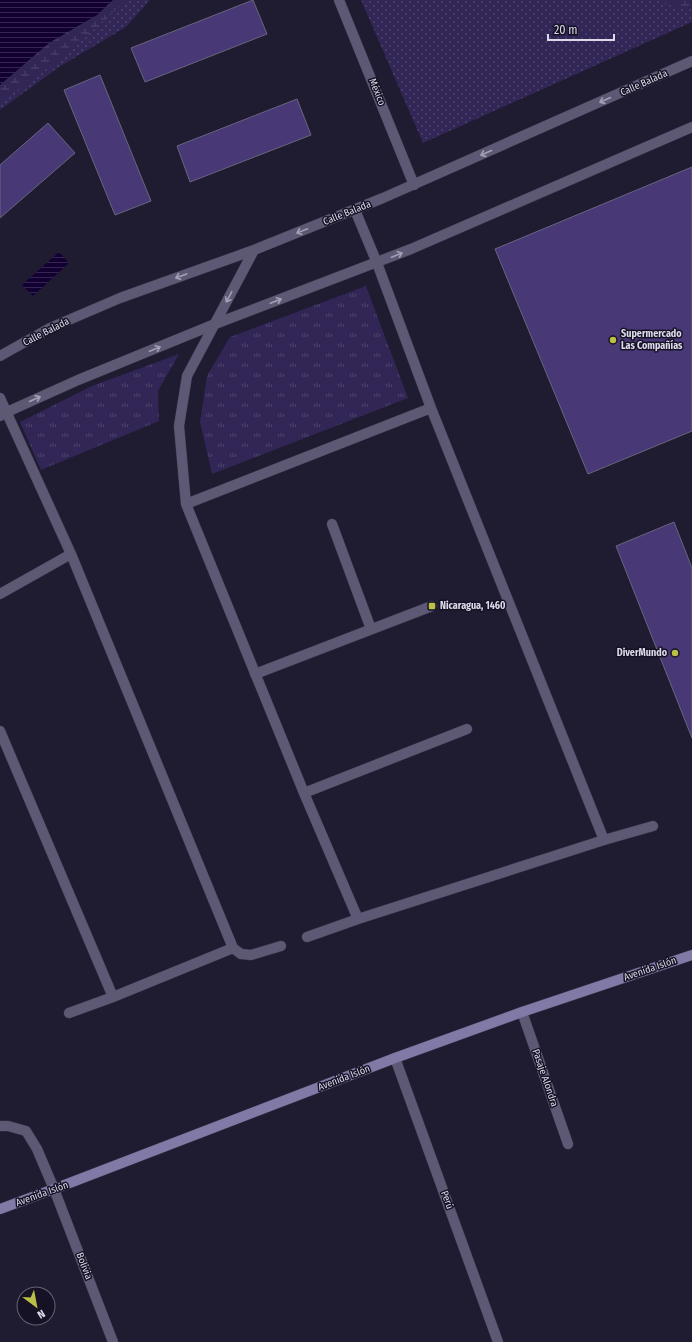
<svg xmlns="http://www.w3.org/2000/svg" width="692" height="1342" font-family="'Fira Sans Condensed',sans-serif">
  <defs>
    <pattern id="grass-dots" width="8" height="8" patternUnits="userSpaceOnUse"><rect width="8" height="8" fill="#312655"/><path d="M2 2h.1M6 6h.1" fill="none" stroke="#4e456d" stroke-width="1.8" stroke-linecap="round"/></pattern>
    <pattern id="wetland-marsh" width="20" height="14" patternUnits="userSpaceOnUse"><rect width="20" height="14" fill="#312655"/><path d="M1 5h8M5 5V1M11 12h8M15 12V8" fill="none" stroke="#4e456d"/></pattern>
    <pattern id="park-tufts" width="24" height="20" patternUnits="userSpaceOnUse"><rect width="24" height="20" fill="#312655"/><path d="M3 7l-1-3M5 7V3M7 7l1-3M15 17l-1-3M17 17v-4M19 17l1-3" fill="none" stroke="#4e456d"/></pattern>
    <pattern id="water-rules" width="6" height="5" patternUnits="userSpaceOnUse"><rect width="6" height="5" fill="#120033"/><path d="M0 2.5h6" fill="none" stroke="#342551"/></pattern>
  </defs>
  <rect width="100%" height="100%" fill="#1f1b30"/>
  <path fill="url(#grass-dots)" d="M113,0h37l-24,27 -67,40 -59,43v-25z
    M361,0h331v22l-269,121z"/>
  <path fill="url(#wetland-marsh)" d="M0,0h125l-56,53 -69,50z
    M665,0h27v10l-27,-6z"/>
  <path fill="url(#park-tufts)" d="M366,286l42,112 -196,76 -12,-52 7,-46 23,-39z
    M179,354l-21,37 1,30 -118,49 -21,-48 72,-36z"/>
  <path fill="url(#water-rules)" d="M0,0h113l-16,15 -48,28 -49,42z
    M59,252l10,11 -36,33 -11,-11z"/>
  <path fill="#483976" stroke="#69657e" d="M253,0l14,34 -122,48 -14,-34z
    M100,75l51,126 -36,14 -51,-125z
    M297,99l14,36 -121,47 -13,-36z
    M48,123l27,30 -75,65v-53z
    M692,167v264l-104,43 -93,-225z
    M674,522l18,46v170l-76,-192z"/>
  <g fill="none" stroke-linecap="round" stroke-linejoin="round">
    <g stroke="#39364a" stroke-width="11">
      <path id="minor" d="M339,0l75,185
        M355,210l22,53 54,145 173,432
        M254,250l-67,126 -8,50 7,78 118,289 54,126
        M0,356l50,-28 70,-30 134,-48 129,-52 309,-137
        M0,398l71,156 162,394 8,6 10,1 30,-9
        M0,416l7,-4 71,-32 137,-56 196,-75 281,-122
        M186,504l245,-96
        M332,524l39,105
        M0,594l71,-40
        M255,674l177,-68
        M0,731l113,266
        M304,793l163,-64
        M307,937l51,-18 246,-79 49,-14
        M522,1012l46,132
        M69,1013l44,-16 120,-49
        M395,1058l103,284
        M0,1126h8l18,5 11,18 17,40 59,153"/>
    </g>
    <g stroke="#39364a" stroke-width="11">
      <path id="secondary" d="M0,1209l54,-20 341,-131 127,-46 170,-57"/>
    </g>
    <use href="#minor" stroke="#5d5975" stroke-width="10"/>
    <use href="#secondary" stroke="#8179a6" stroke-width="10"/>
  </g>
  <defs><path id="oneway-shaft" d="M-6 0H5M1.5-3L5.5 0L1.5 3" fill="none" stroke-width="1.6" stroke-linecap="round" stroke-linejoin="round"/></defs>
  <g stroke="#a3a0b5">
    <use href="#oneway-shaft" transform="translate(605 100) rotate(156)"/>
    <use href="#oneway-shaft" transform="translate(486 153) rotate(156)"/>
    <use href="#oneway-shaft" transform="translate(302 231) rotate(158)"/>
    <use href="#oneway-shaft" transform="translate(397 255) rotate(-22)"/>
    <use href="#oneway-shaft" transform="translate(181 276) rotate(160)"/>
    <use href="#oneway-shaft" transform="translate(229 297) rotate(118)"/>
    <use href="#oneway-shaft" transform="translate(276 301) rotate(-21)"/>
    <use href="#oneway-shaft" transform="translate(155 349) rotate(-22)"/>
    <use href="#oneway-shaft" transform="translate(35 399) rotate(-24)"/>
  </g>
  <g fill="#bac046" stroke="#161226" stroke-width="1.5">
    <circle cx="613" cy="340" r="4"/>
    <rect x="428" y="602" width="8" height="8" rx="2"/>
    <circle cx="675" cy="653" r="4"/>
  </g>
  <g text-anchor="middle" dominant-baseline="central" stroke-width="3" stroke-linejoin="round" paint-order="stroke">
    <g font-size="10" fill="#dcdae9" stroke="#161226">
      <text transform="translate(644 83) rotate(-24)">Calle Balada</text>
      <text transform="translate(377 92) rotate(68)">México</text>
      <text transform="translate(347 213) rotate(-22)">Calle Balada</text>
      <text transform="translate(46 332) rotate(-27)">Calle Balada</text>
      <text transform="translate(650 969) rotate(-19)">Avenida Islón</text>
      <text transform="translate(344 1078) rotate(-21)">Avenida Islón</text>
      <text transform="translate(545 1078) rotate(71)">Pasaje Alondra</text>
      <text transform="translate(42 1194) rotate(-20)">Avenida Islón</text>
      <text transform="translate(447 1200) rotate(70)">Perú</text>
      <text transform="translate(84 1266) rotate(69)">Bolivia</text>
    </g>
    <g font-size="10" font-weight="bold" fill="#dcdae9" stroke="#161226" text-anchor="start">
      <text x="621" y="334">Supermercado<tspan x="621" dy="12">Las Compañías</tspan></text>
      <text x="440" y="606">Nicaragua, 1460</text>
      <text x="667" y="653" text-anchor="end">DiverMundo</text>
    </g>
  </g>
  <g transform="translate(36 1306) rotate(148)"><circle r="19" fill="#161226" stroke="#656274"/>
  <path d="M0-3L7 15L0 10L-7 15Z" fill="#bac046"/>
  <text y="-6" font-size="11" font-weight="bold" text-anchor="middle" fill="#dcdae9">N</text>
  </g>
  <path d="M548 34v6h66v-6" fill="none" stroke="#dcdae9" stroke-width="2"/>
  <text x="554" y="34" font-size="12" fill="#dcdae9" stroke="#161226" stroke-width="3" paint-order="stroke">20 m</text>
</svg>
